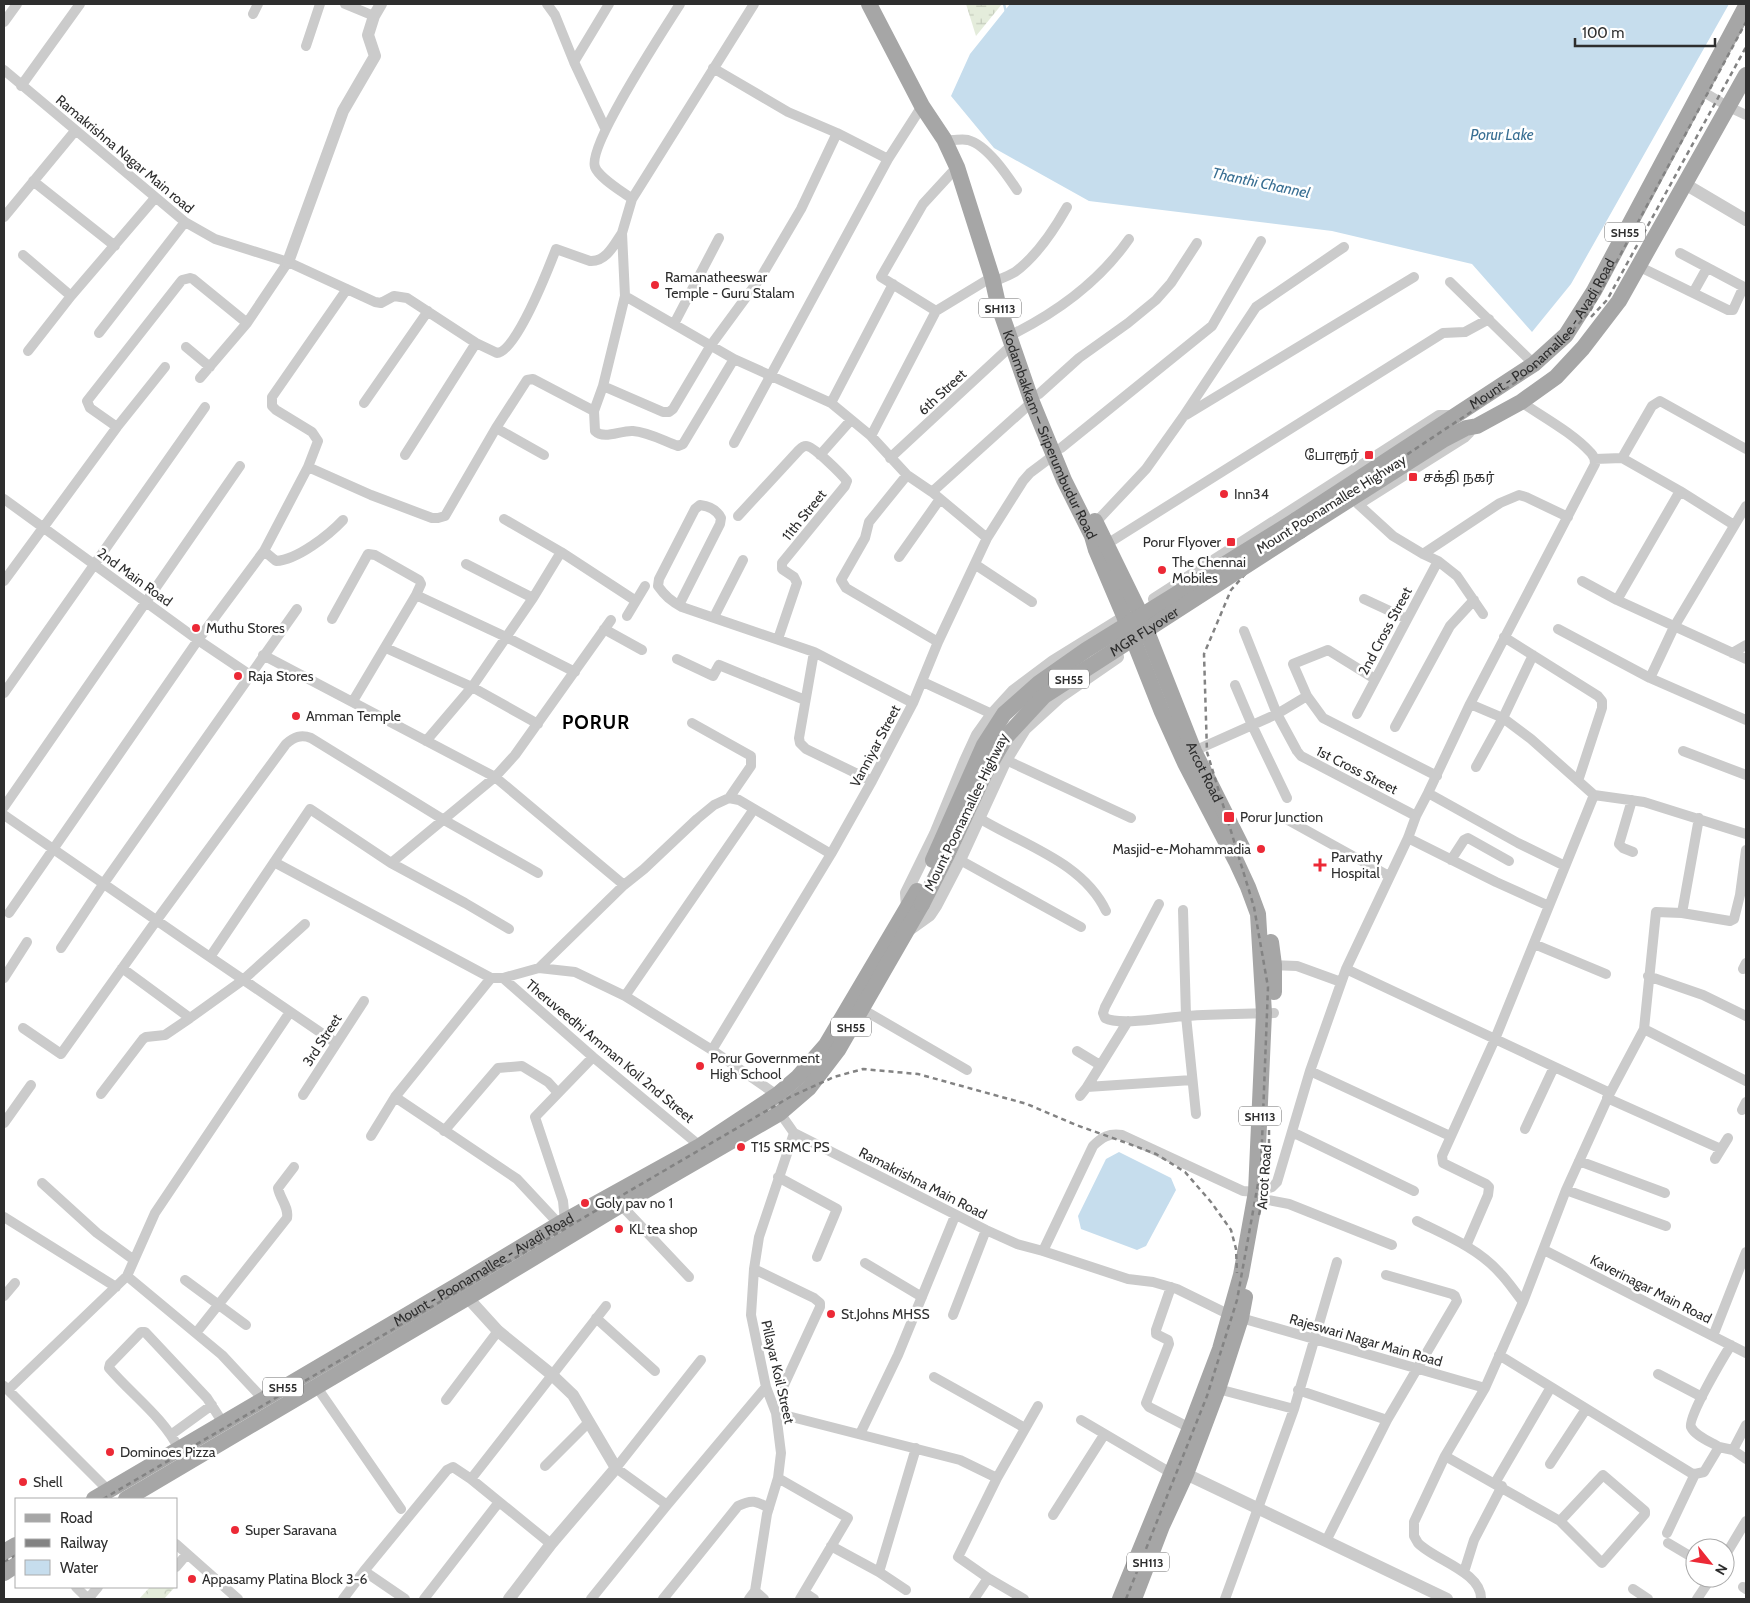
<svg xmlns="http://www.w3.org/2000/svg" width="1750" height="1603" font-family="Cabin,'Noto Sans Tamil',sans-serif">
  <defs>
    <pattern id="forest-crowns" width="20" height="18" patternUnits="userSpaceOnUse" patternTransform="scale(1.25)"><rect width="20" height="18" fill="#e4ecdb"/><path d="M2 6a3 3 0 1 1 6 0M12 15a3 3 0 1 1 6 0" fill="none" stroke="#c4cbbc"/></pattern>
    <pattern id="wetland-marsh" width="20" height="14" patternUnits="userSpaceOnUse" patternTransform="scale(1.25)"><rect width="20" height="14" fill="#e4ecdb"/><path d="M1 5h8M5 5V1M11 12h8M15 12V8" fill="none" stroke="#c4cbbc"/></pattern>
  </defs>
  <rect width="100%" height="100%" fill="#fff"/>
  <path fill="url(#forest-crowns)" d="M150,1587h23l1,1 -10,11h-25z"/>
  <path fill="url(#wetland-marsh)" d="M966,4h36l-26,32z"/>
  <path fill="#c6dded" d="M1010,4h719l-158,280 -39,48 -60,-68 -140,-33 -243,-30 -95,-53 -43,-52 19,-42z
    M1119,1152l52,26 5,12 -30,56 -9,4 -56,-21 -3,-13 28,-57z"/>
  <g fill="none" stroke-linecap="round" stroke-linejoin="round">
    <path stroke="#c6dded" stroke-width="2.5" d="M1004,4l2,8"/>
    <path stroke="#cbcbcb" stroke-width="10" d="M345,4l29,12
      M547,4l8,11 19,47 31,66
      M253,14l5,-10
      M4,22l13,-18
      M306,46l14,-42
      M574,62l35,-58
      M713,68l75,44 49,21
      M4,70l181,152 30,17 73,23 87,40 6,1 13,-7 13,2 69,45 21,10c19,0 52,-86 59,-104l34,12c16,1 24,-16 32,-28
      M21,86l59,-82
      M1700,90l29,17 17,8
      M952,140c5,0 11,-1 16,0 19,5 39,35 49,50
      M33,181l82,65
      M632,199c-9,-7 -33,-21 -37,-32 -8,-21 70,-139 85,-163
      M4,217l71,-86
      M23,255l48,41
      M1638,266l90,44h5l10,-22 -1,-2 -62,-33
      M993,282c7,-3 15,-6 22,-10 22,-16 39,-42 52,-65
      M1450,282l84,82
      M1693,293l14,-25
      M625,296l109,63 97,44 40,33 36,39 25,17 55,46
      M936,311l-55,-34 42,-73 34,-37
      M674,324l45,-86
      M1017,332c43,-22 84,-53 112,-93
      M99,333l86,-111
      M186,347l24,20
      M28,351l43,-55 84,-98
      M734,359l-51,85 -5,2c-14,-5 -30,-14 -45,-15 -12,-1 -29,9 -38,0l-1,-20 9,-25 22,-90 -3,-63 10,-34 122,-195
      M200,378l47,-55 41,-61
      M603,386l60,26h6l4,-3 38,-64 50,-68 40,-68 36,-76 51,26
      M1039,394l40,-36 49,-35 28,-23 15,-17 26,-40
      M364,403l64,-92
      M831,403l62,-119
      M1186,415l228,-138
      M117,427l-27,-19 -3,-7 95,-121 8,-2 3,1 54,44
      M496,428l48,27
      M871,436l65,-125 56,-34
      M734,443l154,-284 34,-53
      M1061,448l151,-122 49,-85
      M405,455l71,-112
      M820,455l31,-35
      M890,458l122,-113
      M1622,458l58,33 54,34
      M1595,459l27,-1 30,-52 8,-5 86,48
      M308,467l63,28 61,23h6l7,-2 51,-88 31,-48 6,-1 61,32
      M907,475l-38,47 -4,16 -24,42 5,8 92,54
      M932,492l100,-90
      M4,499l194,141 52,35
      M1358,504l35,32 30,18 15,7 19,15 26,38
      M738,516l61,-66c2,-2 4,-4 7,-4 8,0 36,29 41,35l-2,5 -63,77v6l12,8 3,6 -19,56
      M504,519l57,33 75,49
      M1096,522l50,-53 37,-52 73,-110 88,-60
      M1107,544l336,-211 22,-1 24,-13
      M264,551l12,10c21,-1 53,-26 67,-41
      M1423,554l77,-51 19,-8 7,2 42,20
      M899,557l41,-58
      M466,564l67,34
      M976,565l56,37
      M4,581l113,-154 48,-60
      M1582,581l35,19 129,59
      M416,595l90,42 69,35
      M1364,599l43,20
      M1617,600l63,-109
      M679,605l41,-81 1,-6c-4,-8 -12,-12 -21,-13l-5,4 -36,70 -1,7c7,10 13,15 24,21l132,45 99,51
      M627,616l18,-30
      M714,617l29,-57
      M332,619l36,-65 7,1 44,25 2,4 -5,11 -63,106
      M604,629l38,21
      M1558,629l92,49 96,42
      M1244,631l33,83 20,37 4,5 115,60
      M1504,637l94,59 4,5v7l-24,73
      M386,648l86,39 66,37
      M814,652l-15,86 1,5 6,6 66,32
      M1732,653l14,-8
      M263,655l232,122 129,108
      M677,659l36,17 6,-11 86,35
      M1650,678l24,-51 72,-121
      M1375,679l-47,-29 -35,14 14,32 16,22 114,58
      M923,682l69,32
      M1235,685l17,40 35,73
      M4,693l201,-286
      M1470,704l33,14 28,21 63,56 50,7 102,32
      M1357,714l81,-153
      M692,723l59,33v10l-22,32
      M1395,727l55,-101 24,-26
      M426,741l46,-54 61,-89 28,-46
      M1194,751l83,-37 30,-18
      M1683,751l63,24
      M1006,760l125,58
      M1476,767l27,-49 30,-63
      M1428,793l90,50 47,23
      M1632,800l-13,44 4,4 10,4
      M4,807l236,-341
      M4,815c110,76 221,153 332,228
      M979,818c44,27 104,44 127,93
      M1286,819l103,57
      M1408,838l88,44 53,24
      M960,860l121,67
      M1451,860l13,-20 4,-2 41,23
      M274,862l217,116
      M391,863l104,-86 20,-22 96,-135
      M1159,904l-54,103 -2,6 2,5c15,8 62,-1 81,-2 29,-2 59,-2 88,-3
      M1183,910l3,106 10,98
      M9,913l189,-273 66,-89 44,-84 10,-26 -6,-9 -36,-22 -4,-4v-9l75,-108
      M1682,913l17,-95
      M1534,944l72,30
      M61,948l43,-65 193,-274
      M210,957l100,-148 81,54 74,40 44,26
      M1270,965l27,1 44,16
      M122,968l68,50
      M539,968l85,-83 20,-16 53,-50 17,-14 15,-7 10,2 92,54
      M1346,969l264,124 34,-64 102,52
      M1743,969l3,-6
      M1648,976l55,19 43,21
      M4,978l23,-36
      M503,978l90,79 107,89
      M625,996l129,-187
      M862,1009l105,61
      M1128,1021l-41,66 105,-7
      M23,1028l38,26 95,-133 130,-177c8,-7 15,-10 25,-6l133,82 94,53
      M1644,1029l12,-117 26,1 48,8 4,-2 6,-24 6,-45
      M712,1050l119,-196 41,-73 41,-78 25,-61 49,-104 36,-57 7,-8 24,-18
      M1077,1051l23,14
      M1310,1071l140,65
      M101,1094l42,-55 3,-2 19,-2 25,-17 53,-38 62,-56
      M303,1095l61,-94
      M1080,1096l7,-9
      M395,1097l122,82 42,45
      M1607,1098l114,51
      M1742,1110l4,-8
      M780,1113l14,20 192,97 31,14 26,7 85,28 25,3 24,7 53,26
      M4,1123l27,-38
      M1525,1129l29,-62
      M444,1131l54,-63 24,-2 26,16 10,11
      M1292,1132l122,59
      M371,1136l24,-39 96,-119h12l36,-10 36,4 50,24 87,54 65,45
      M1715,1159l13,-21
      M1579,1161l86,32
      M778,1177l59,32 -20,48
      M42,1183l55,50 37,27
      M1264,1190l8,-3 5,-5 33,-111 36,-102 62,-131 8,-22 12,-23 42,-89 125,-240c0,-5 -1,-8 -4,-11 -18,-20 -48,-36 -70,-51
      M1566,1190l100,36
      M1263,1199l26,5 103,41
      M621,1205l68,72
      M4,1217l112,70
      M565,1221l-2,-20 -28,-84 58,-60
      M1417,1221c28,14 61,27 82,51 9,9 16,20 24,30
      M1466,1246l22,-51 1,-8 -3,-3 -43,-21 -1,-7 53,-117 99,-244
      M1544,1250l202,103
      M1043,1251l50,-105c9,-9 16,-13 29,-11l121,56 13,1
      M865,1263l57,34
      M754,1269l60,29 6,5v4l-36,78
      M127,1276l95,79 41,44
      M185,1280l61,45
      M1171,1287l-15,43v4l12,6 1,4 -23,59 3,4 41,21
      M4,1296l11,-13
      M953,1315l33,-85
      M596,1318l59,53
      M1241,1318l244,70
      M196,1333l91,-115c2,-11 -7,-19 -9,-30l16,-21
      M1713,1336l33,-84
      M1499,1355l192,118 4,1 9,-2 15,-25 14,3 13,9
      M1658,1374l44,23
      M934,1377l91,51
      M4,1386l105,105
      M316,1386l85,123
      M1218,1389l76,20
      M8,1390l119,-114 28,-63 135,-201
      M1298,1390l89,30
      M446,1400l52,-69
      M776,1413l184,47 37,18
      M1081,1420l90,53
      M172,1434l40,-29
      M860,1434l38,-79 57,-139
      M1719,1447c-8,-5 -24,-11 -28,-20 -4,-9 33,-71 40,-82
      M179,1449c-16,-32 -47,-54 -70,-81l1,-4 31,-32h4l62,66 16,25
      M1733,1450l13,-25
      M1445,1456l115,65 42,42 43,-49v-3l-42,-36 -43,46
      M1550,1464l36,-55
      M545,1466l44,-44
      M778,1478l70,40 -48,81
      M471,1479l135,-173
      M1495,1483l56,-96
      M667,1505l-51,-37 85,-108
      M1053,1515l51,-80
      M1667,1533l28,-59
      M1326,1541l61,-121 70,-119 -2,-5 -3,-2 -66,-19
      M1668,1543l27,16
      M176,1544l62,55
      M831,1546l48,26 27,18
      M1725,1556l21,-35
      M176,1567l11,-13
      M364,1571l41,28
      M879,1572l37,-124
      M1464,1572l10,-32 28,-54
      M76,1587l12,12
      M1743,1587l3,2
      M1633,1589l15,10
      M755,1591l12,-77 11,-36 3,-25 -5,-40 -10,-26 -15,-72 3,-46 5,-32 35,-104
      M755,1591l9,8
      M805,1593l9,6
      M88,1599l10,-12
      M343,1599l21,-28 83,-101 6,-3 18,12 80,65
      M424,1599l75,-97
      M591,1599l76,-94 99,-118
      M663,1599l75,-93c14,-7 18,-5 31,2
      M749,1599l6,-8
      M974,1599l14,-21
      M1024,1599l-36,-21 -30,-21 39,-79 41,-72
      M1225,1599l69,-190 43,-147
      M1481,1599c1,-27 -47,-39 -63,-56l-4,-7v-14l31,-66 40,-68 38,-86 43,-112 44,-97
      M1697,1599l14,-21"/>
    <path stroke="#cbcbcb" stroke-width="12" d="M1685,184l61,36
      M288,262l55,-151 32,-55 -7,-21 6,-19 7,-12
      M1364,500l100,-63 5,-5
      M1154,599l285,-183h17
      M907,907l-1,-14 29,-59 30,-73 12,-26 15,-21 21,-23 40,-30 79,-49
      M909,930l21,-15 6,-9 24,-46 46,-100 19,-31 35,-32 58,-40
      M468,1298l30,33 53,43 22,21 43,73 -65,76 -42,55
      M1186,1474l261,125"/>
    <g stroke="#a6a6a6" stroke-width="16">
      <path id="s1" d="M869,4l53,102 22,33 13,28 35,110 6,27 34,98 32,78 28,56 4,14 28,66 38,96 23,51 51,98 12,26 10,27 6,99 -8,179 -15,83 -21,74 -30,79 -70,171"/>
      <path id="s2" d="M1296,520l238,-156 32,-29 28,-44 152,-285"/>
      <path id="s3" d="M1095,521l43,88 56,142 48,96"/>
      <path d="M1300,531l143,-91 23,-12 11,-2 44,-24 35,-25 27,-29 36,-47 127,-226"/>
      <path d="M1271,942l3,23v27"/>
      <path id="s4" d="M94,1499l364,-214 101,-61 141,-78 77,-51 21,-18 28,-32 91,-154"/>
      <path d="M126,1499l351,-207 144,-87 159,-92 29,-25 29,-38 84,-146"/>
      <path d="M4,1552l12,-7"/>
      <path d="M4,1573l12,-8"/>
      <path d="M1134,1599l28,-73 24,-52 32,-85 23,-71 4,-21"/>
    </g>
    <path stroke="#838383" stroke-width="2.5" stroke-dasharray="5 4" stroke-linecap="butt" d="M1591,317l16,-17 139,-253
      M1259,1215l10,-45v-46
      M103,1499l687,-402 44,-20 29,-8 55,5 109,30 49,21 48,17 32,12 29,18 26,30 20,28 5,19 1,24
      M4,1562l12,-7
      M1126,1599l81,-203 30,-96 24,-133 7,-180 -14,-80 -47,-155 -3,-98 27,-64 40,-45 251,-167 33,-28 35,-39 156,-289"/>
    <g stroke="#a6a6a6" stroke-width="16">
      <path d="M933,860l51,-115 20,-31 35,-31 47,-33 210,-130"/>
      <path id="s5" d="M922,904l26,-51 37,-80 21,-36 38,-41 256,-165"/>
    </g>
  </g>
  <g fill="#ec2936" stroke="#fff" stroke-width="2">
    <circle cx="655" cy="285" r="5"/>
    <rect x="1364" y="450" width="10" height="10" rx="2.5"/>
    <rect x="1408" y="472" width="10" height="10" rx="2.5"/>
    <circle cx="1224" cy="494" r="5"/>
    <rect x="1226" y="537" width="10" height="10" rx="2.5"/>
    <circle cx="1162" cy="570" r="5"/>
    <circle cx="196" cy="628" r="5"/>
    <circle cx="238" cy="676" r="5"/>
    <circle cx="296" cy="716" r="5"/>
    <rect x="1223" y="811" width="12" height="12" rx="2.5"/>
    <circle cx="1261" cy="849" r="5"/>
    <path d="M1317.5 857.5h5v5h5v5h-5v5h-5v-5h-5v-5h5z"/>
    <circle cx="700" cy="1066" r="5"/>
    <circle cx="741" cy="1147" r="5"/>
    <circle cx="585" cy="1203" r="5"/>
    <circle cx="619" cy="1229" r="5"/>
    <circle cx="831" cy="1314" r="5"/>
    <circle cx="110" cy="1452" r="5"/>
    <circle cx="23" cy="1482" r="5"/>
    <circle cx="235" cy="1530" r="5"/>
    <circle cx="192" cy="1579" r="5"/>
  </g>
  <g text-anchor="middle" dominant-baseline="central" stroke-width="5" stroke-linejoin="round" paint-order="stroke">
    <g fill="#fff" stroke="#6d6d6d" stroke-width="1">
      <rect x="1605" y="222.5" width="40" height="19" rx="4"/>
      <rect x="979" y="298.5" width="42" height="19" rx="4"/>
      <rect x="1049" y="669.5" width="40" height="19" rx="4"/>
      <rect x="831" y="1017.5" width="40" height="19" rx="4"/>
      <rect x="1239" y="1106.5" width="42" height="19" rx="4"/>
      <rect x="263" y="1377.5" width="40" height="19" rx="4"/>
      <rect x="1127" y="1552.5" width="42" height="19" rx="4"/>
    </g>
    <g font-size="12" font-weight="bold" fill="#2e2e2e">
      <text x="1625" y="232">SH55</text>
      <text x="1000" y="308">SH113</text>
      <text x="1069" y="679">SH55</text>
      <text x="851" y="1027">SH55</text>
      <text x="1260" y="1116">SH113</text>
      <text x="283" y="1387">SH55</text>
      <text x="1148" y="1562">SH113</text>
    </g>
    <g font-size="14" fill="#2e2e2e" stroke="#fff">
      <text transform="translate(125 154) rotate(40)">Ramakrishna Nagar Main road</text>
      <text stroke="none"><textPath href="#s2" startOffset="312">Mount - Poonamallee - Avadi Road</textPath></text>
      <text transform="translate(942 392) rotate(-43)">6th Street</text>
      <text stroke="none"><textPath href="#s1" startOffset="469">Kodambakkam – Sriperumbudur Road</textPath></text>
      <text transform="translate(1331 504) rotate(-32)">Mount Poonamallee Highway</text>
      <text transform="translate(804 515) rotate(-51)">11th Street</text>
      <text transform="translate(135 577) rotate(36)">2nd Main Road</text>
      <text stroke="none"><textPath href="#s5" startOffset="362">MGR FLyover</textPath></text>
      <text transform="translate(1385 631) rotate(-62)">2nd Cross Street</text>
      <text transform="translate(875 746) rotate(-62)">Vanniyar Street</text>
      <text transform="translate(1357 770) rotate(27)">1st Cross Street</text>
      <text stroke="none"><textPath href="#s3" startOffset="274">Arcot Road</textPath></text>
      <text transform="translate(966 812) rotate(-64)">Mount Poonamallee Highway</text>
      <text transform="translate(322 1040) rotate(-57)">3rd Street</text>
      <text transform="translate(610 1051) rotate(40)">Theruveedhi Amman Koil 2nd Street</text>
      <text transform="translate(1264 1177) rotate(-86)">Arcot Road</text>
      <text transform="translate(923 1183) rotate(27)">Ramakrishna Main Road</text>
      <text stroke="none"><textPath href="#s4" startOffset="452">Mount - Poonamallee - Avadi Road</textPath></text>
      <text transform="translate(1651 1289) rotate(27)">Kaverinagar Main Road</text>
      <text transform="translate(1366 1340) rotate(16)">Rajeswari Nagar Main Road</text>
      <text transform="translate(778 1372) rotate(77)">Pillayar Koil Street</text>
    </g>
    <g font-size="14" fill="#2e2e2e" stroke="#fff" text-anchor="start">
      <text x="665" y="277">Ramanatheeswar<tspan x="665" dy="16">Temple - Guru Stalam</tspan></text>
      <text x="1359" y="455" text-anchor="end">போரூர்</text>
      <text x="1423" y="477">சக்தி நகர்</text>
      <text x="1234" y="494">Inn34</text>
      <text x="1221" y="542" text-anchor="end">Porur Flyover</text>
      <text x="1172" y="562">The Chennai<tspan x="1172" dy="16">Mobiles</tspan></text>
      <text x="206" y="628">Muthu Stores</text>
      <text x="248" y="676">Raja Stores</text>
      <text x="306" y="716">Amman Temple</text>
      <text x="1240" y="817">Porur Junction</text>
      <text x="1251" y="849" text-anchor="end">Masjid-e-Mohammadia</text>
      <text x="1331" y="857">Parvathy<tspan x="1331" dy="16">Hospital</tspan></text>
      <text x="710" y="1058">Porur Government<tspan x="710" dy="16">High School</tspan></text>
      <text x="751" y="1147">T15 SRMC PS</text>
      <text x="595" y="1203">Goly pav no 1</text>
      <text x="629" y="1229">KL tea shop</text>
      <text x="841" y="1314">St.Johns MHSS</text>
      <text x="120" y="1452">Dominoes Pizza</text>
      <text x="33" y="1482">Shell</text>
      <text x="245" y="1530">Super Saravana</text>
      <text x="202" y="1579">Appasamy Platina Block 3-6</text>
    </g>
    <g font-size="15" font-style="italic" fill="#396f93" stroke="#fff">
      <text x="1502" y="135">Porur Lake</text>
      <text transform="translate(1261 183) rotate(12)">Thanthi Channel</text>
    </g>
    <g font-size="19" font-weight="bold" letter-spacing="1" fill="#000" stroke="#fff">
      <text x="596" y="722">PORUR</text>
    </g>
  </g>
  <rect width="1750" height="1603" fill="none" stroke="#2e2e2e" stroke-width="10"/>
  <rect x="15" y="1498" width="162" height="90" fill="#ffffff" stroke="#ababab"/>
  <rect x="25" y="1514" width="25" height="8" fill="#a6a6a6" stroke="#ababab"/>
  <text x="60" y="1523" font-size="15" fill="#2e2e2e">Road</text>
  <rect x="25" y="1539" width="25" height="8" fill="#838383" stroke="#ababab"/>
  <text x="60" y="1548" font-size="15" fill="#2e2e2e">Railway</text>
  <rect x="25" y="1560" width="25" height="15" fill="#c6dded" stroke="#ababab"/>
  <text x="60" y="1573" font-size="15" fill="#2e2e2e">Water</text>
  <g transform="translate(1710 1563) rotate(120)"><circle r="24" fill="#ffffff" stroke="#ababab"/>
  <path d="M0-4L9 19L0 12L-9 19Z" fill="#ec2936"/>
  <text y="-8" font-size="14" font-weight="bold" text-anchor="middle" fill="#2e2e2e">N</text>
  </g>
  <path d="M1575 38v8h140v-8" fill="none" stroke="#2e2e2e" stroke-width="2.5"/>
  <text x="1582" y="38" font-size="15" fill="#2e2e2e" stroke="#ffffff" stroke-width="4" paint-order="stroke">100 m</text>
</svg>
